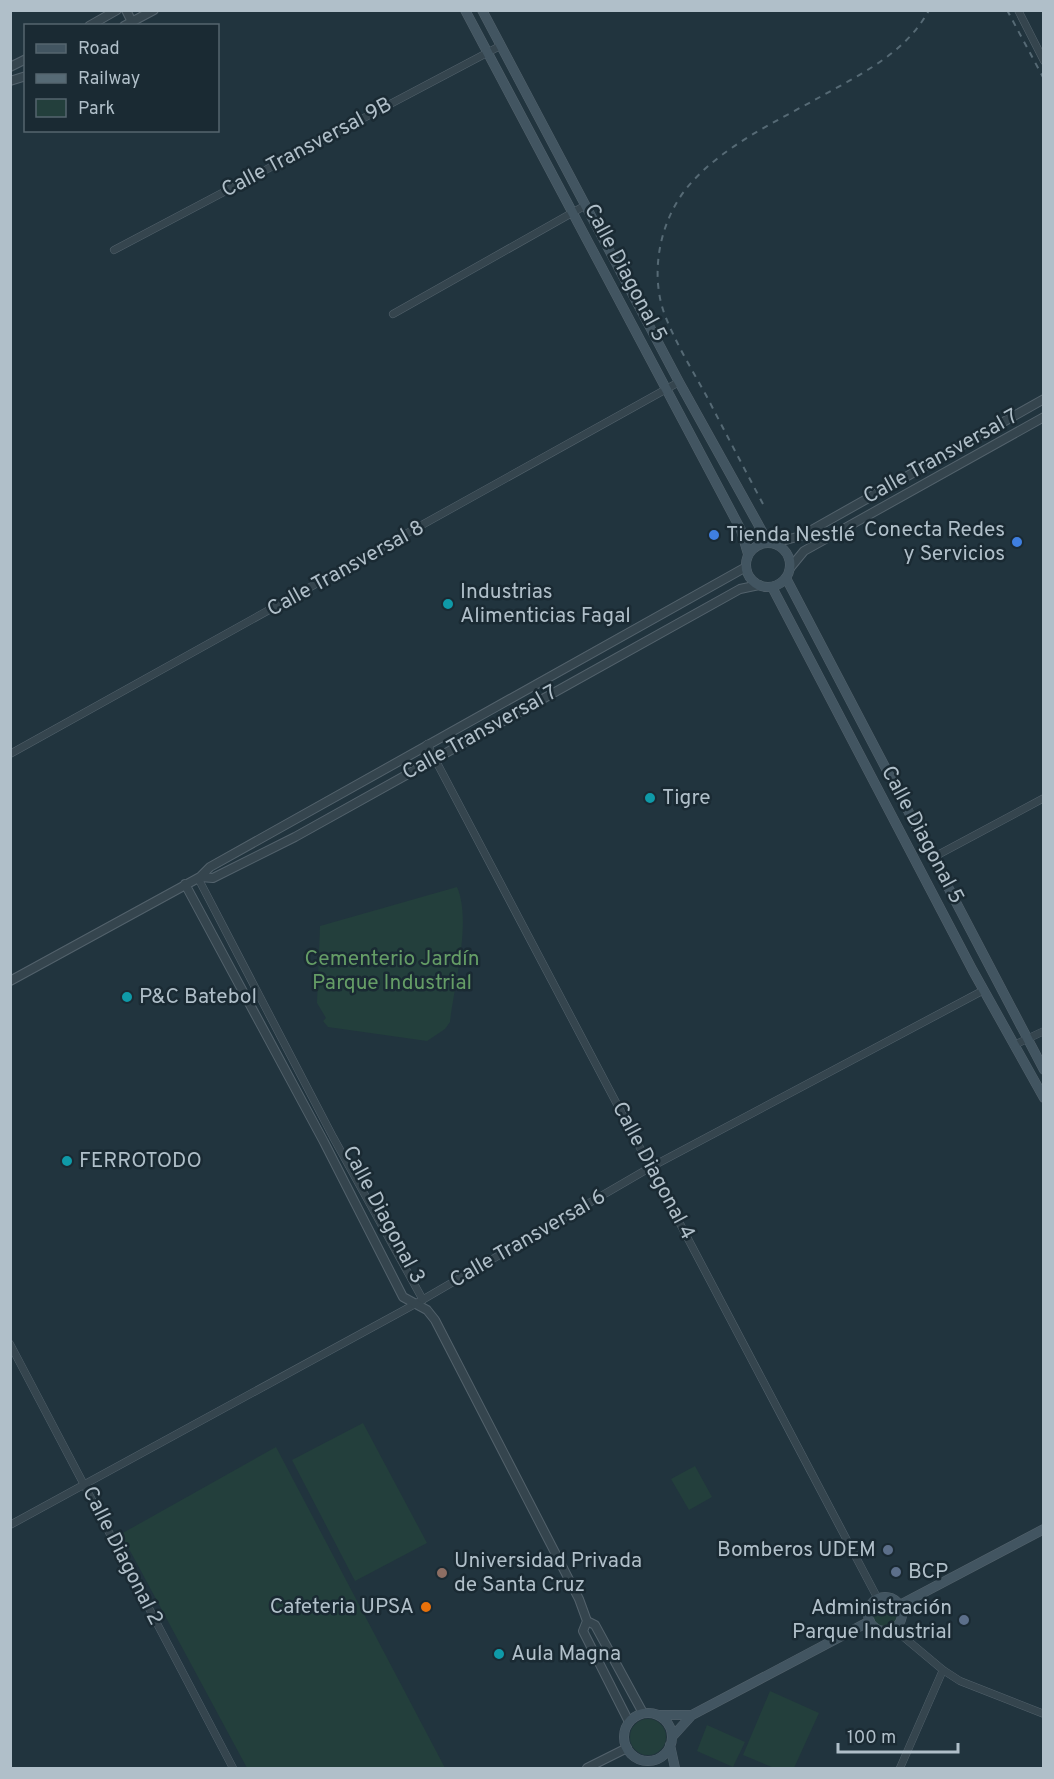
<svg xmlns="http://www.w3.org/2000/svg" width="1054" height="1779" font-family="Overpass,sans-serif">
  <rect width="100%" height="100%" fill="#21343e"/>
  <path fill="#233f3c" d="M457,887c15,33 -3,99 -7,135l-5,7 -18,12 -99,-14 -5,-6 3,-3 -9,-15 3,-77z
    M363,1423l64,120 -72,38 -63,-121z
    M276,1447l169,321h-198l-126,-234z
    M695,1466l17,31 -23,13 -18,-31z
    M873 1615a12 12 0 1 1 24 0a12 12 0 1 1-24 0Z
    M770,1691l49,22 -25,55h-20l-31,-13z
    M630 1737a18 18 0 1 1 36 0a18 18 0 1 1-36 0Z
    M707,1725l38,17 -12,25 -36,-16z"/>
  <g fill="none" stroke-linecap="round" stroke-linejoin="round">
    <g stroke="#53626c" stroke-width="8">
      <path id="minor" d="M1018,10l26,51
        M114,250l386,-204
        M393,314l193,-109
        M427,744l451,855
        M10,754l669,-372
        M932,858l112,-60
        M198,878l135,259 90,163
        M1014,1045l30,-14
        M10,1344l223,424
        M10,1525l407,-222 234,-136 333,-177
        M894,1629l49,41 17,11 84,33
        M900,1768l43,-98"/>
    </g>
    <g stroke="#53626c" stroke-width="10">
      <path id="tertiary" d="M126,10l6,12
        M89,26l28,-16
        M124,26l30,-16
        M10,67l16,-8
        M10,81l16,-5
        M774,543l27,-7 243,-137
        M790,568l14,-17 240,-134
        M200,877l13,1 82,-41 445,-248 19,-4
        M185,884l139,258 79,155 24,13 8,10 144,279 8,22 -4,10 46,91
        M10,981l190,-104 10,-10 536,-300
        M587,1621l8,4 48,88
        M587,1768l40,-20"/>
    </g>
    <g stroke="#53626c" stroke-width="10">
      <path id="secondary" d="M465,10l276,520 7,24
        M482,10l197,372 89,160
        M746 565a22 22 0 1 1 44 0a22 22 0 1 1-44 0Z
        M786,578l258,492
        M772,587l201,384 71,127
        M868 1614a17 17 0 1 1 34 0a17 17 0 1 1-34 0Z
        M900,1605l144,-76
        M624 1737a24 24 0 1 1 48 0a24 24 0 1 1-48 0Z
        M659,1715h33
        M672,1737l20,-22 178,-94
        M670,1745l5,23"/>
    </g>
    <use href="#minor" stroke="#35454e" stroke-width="7"/>
    <use href="#tertiary" stroke="#35454e" stroke-width="8"/>
    <use href="#secondary" stroke="#425561" stroke-width="9"/>
    <path stroke="#566a75" stroke-width="2" stroke-dasharray="6 6" stroke-linecap="butt" d="M1007,10l37,69
      M763,504c-19,-36 -38,-72 -57,-109 -14,-25 -29,-50 -40,-77 -18,-44 -6,-102 26,-136 33,-37 85,-61 128,-85 41,-23 86,-44 109,-87"/>
  </g>
  <g fill="#3f7fe0" stroke="#1a2a33" stroke-width="2">
    <circle cx="714" cy="535" r="6"/>
    <circle cx="1017" cy="542" r="6"/>
  </g>
  <g fill="#0f9aa8" stroke="#1a2a33" stroke-width="2">
    <circle cx="448" cy="604" r="6"/>
    <circle cx="650" cy="798" r="6"/>
    <circle cx="127" cy="997" r="6"/>
    <circle cx="67" cy="1161" r="6"/>
    <circle cx="499" cy="1654" r="6"/>
  </g>
  <g fill="#5c6f8a" stroke="#1a2a33" stroke-width="2">
    <circle cx="888" cy="1550" r="6"/>
    <circle cx="896" cy="1572" r="6"/>
    <circle cx="964" cy="1620" r="6"/>
  </g>
  <circle fill="#8d6e63" stroke="#1a2a33" stroke-width="2" cx="442" cy="1573" r="6"/>
  <circle fill="#e8710a" stroke="#1a2a33" stroke-width="2" cx="426" cy="1607" r="6"/>
  <g text-anchor="middle" dominant-baseline="central" stroke-width="5" stroke-linejoin="round" paint-order="stroke">
    <g font-size="21" fill="#b0bfc9" stroke="#1a2a33">
      <text transform="translate(307 148) rotate(-28)">Calle Transversal 9B</text>
      <text transform="translate(625 273) rotate(62)">Calle Diagonal 5</text>
      <text transform="translate(941 457) rotate(-29)">Calle Transversal 7</text>
      <text transform="translate(346 569) rotate(-29)">Calle Transversal 8</text>
      <text transform="translate(480 733) rotate(-29)">Calle Transversal 7</text>
      <text transform="translate(922 835) rotate(62)">Calle Diagonal 5</text>
      <text transform="translate(653 1171) rotate(62)">Calle Diagonal 4</text>
      <text transform="translate(383 1215) rotate(62)">Calle Diagonal 3</text>
      <text transform="translate(528 1239) rotate(-30)">Calle Transversal 6</text>
      <text transform="translate(122 1556) rotate(63)">Calle Diagonal 2</text>
    </g>
    <g font-size="21" fill="#b0bfc9" stroke="#1a2a33" text-anchor="start">
      <text x="1005" y="530" text-anchor="end">Conecta Redes<tspan x="1005" dy="24">y Servicios</tspan></text>
      <text x="726" y="535">Tienda Nestlé</text>
      <text x="460" y="592">Industrias<tspan x="460" dy="24">Alimenticias Fagal</tspan></text>
      <text x="662" y="798">Tigre</text>
      <text x="139" y="997">P&amp;C Batebol</text>
      <text x="79" y="1161">FERROTODO</text>
      <text x="876" y="1550" text-anchor="end">Bomberos UDEM</text>
      <text x="454" y="1561">Universidad Privada<tspan x="454" dy="24">de Santa Cruz</tspan></text>
      <text x="908" y="1572">BCP</text>
      <text x="414" y="1607" text-anchor="end">Cafeteria UPSA</text>
      <text x="952" y="1608" text-anchor="end">Administración<tspan x="952" dy="24">Parque Industrial</tspan></text>
      <text x="511" y="1654">Aula Magna</text>
    </g>
    <g font-size="21" fill="#659d66" stroke="#1a2a33">
      <text x="392" y="959">Cementerio Jardín<tspan x="392" dy="24">Parque Industrial</tspan></text>
    </g>
  </g>
  <rect width="1054" height="1779" fill="none" stroke="#b0bfc9" stroke-width="24"/>
  <rect x="24" y="24" width="195" height="108" fill="#1a2a33" stroke="#56666f" stroke-width="1.5"/>
  <rect x="36" y="44" width="30" height="9" fill="#425561" stroke="#56666f" stroke-width="1.5"/>
  <text x="78" y="54" font-size="18" fill="#b0bfc9">Road</text>
  <rect x="36" y="74" width="30" height="9" fill="#566a75" stroke="#56666f" stroke-width="1.5"/>
  <text x="78" y="84" font-size="18" fill="#b0bfc9">Railway</text>
  <rect x="36" y="99" width="30" height="18" fill="#233f3c" stroke="#56666f" stroke-width="1.5"/>
  <text x="78" y="114" font-size="18" fill="#b0bfc9">Park</text>
  <path d="M838 1743v9h120v-9" fill="none" stroke="#b0bfc9" stroke-width="3"/>
  <text x="847" y="1743" font-size="18" fill="#b0bfc9" stroke="#1a2a33" stroke-width="4.5" paint-order="stroke">100 m</text>
</svg>
